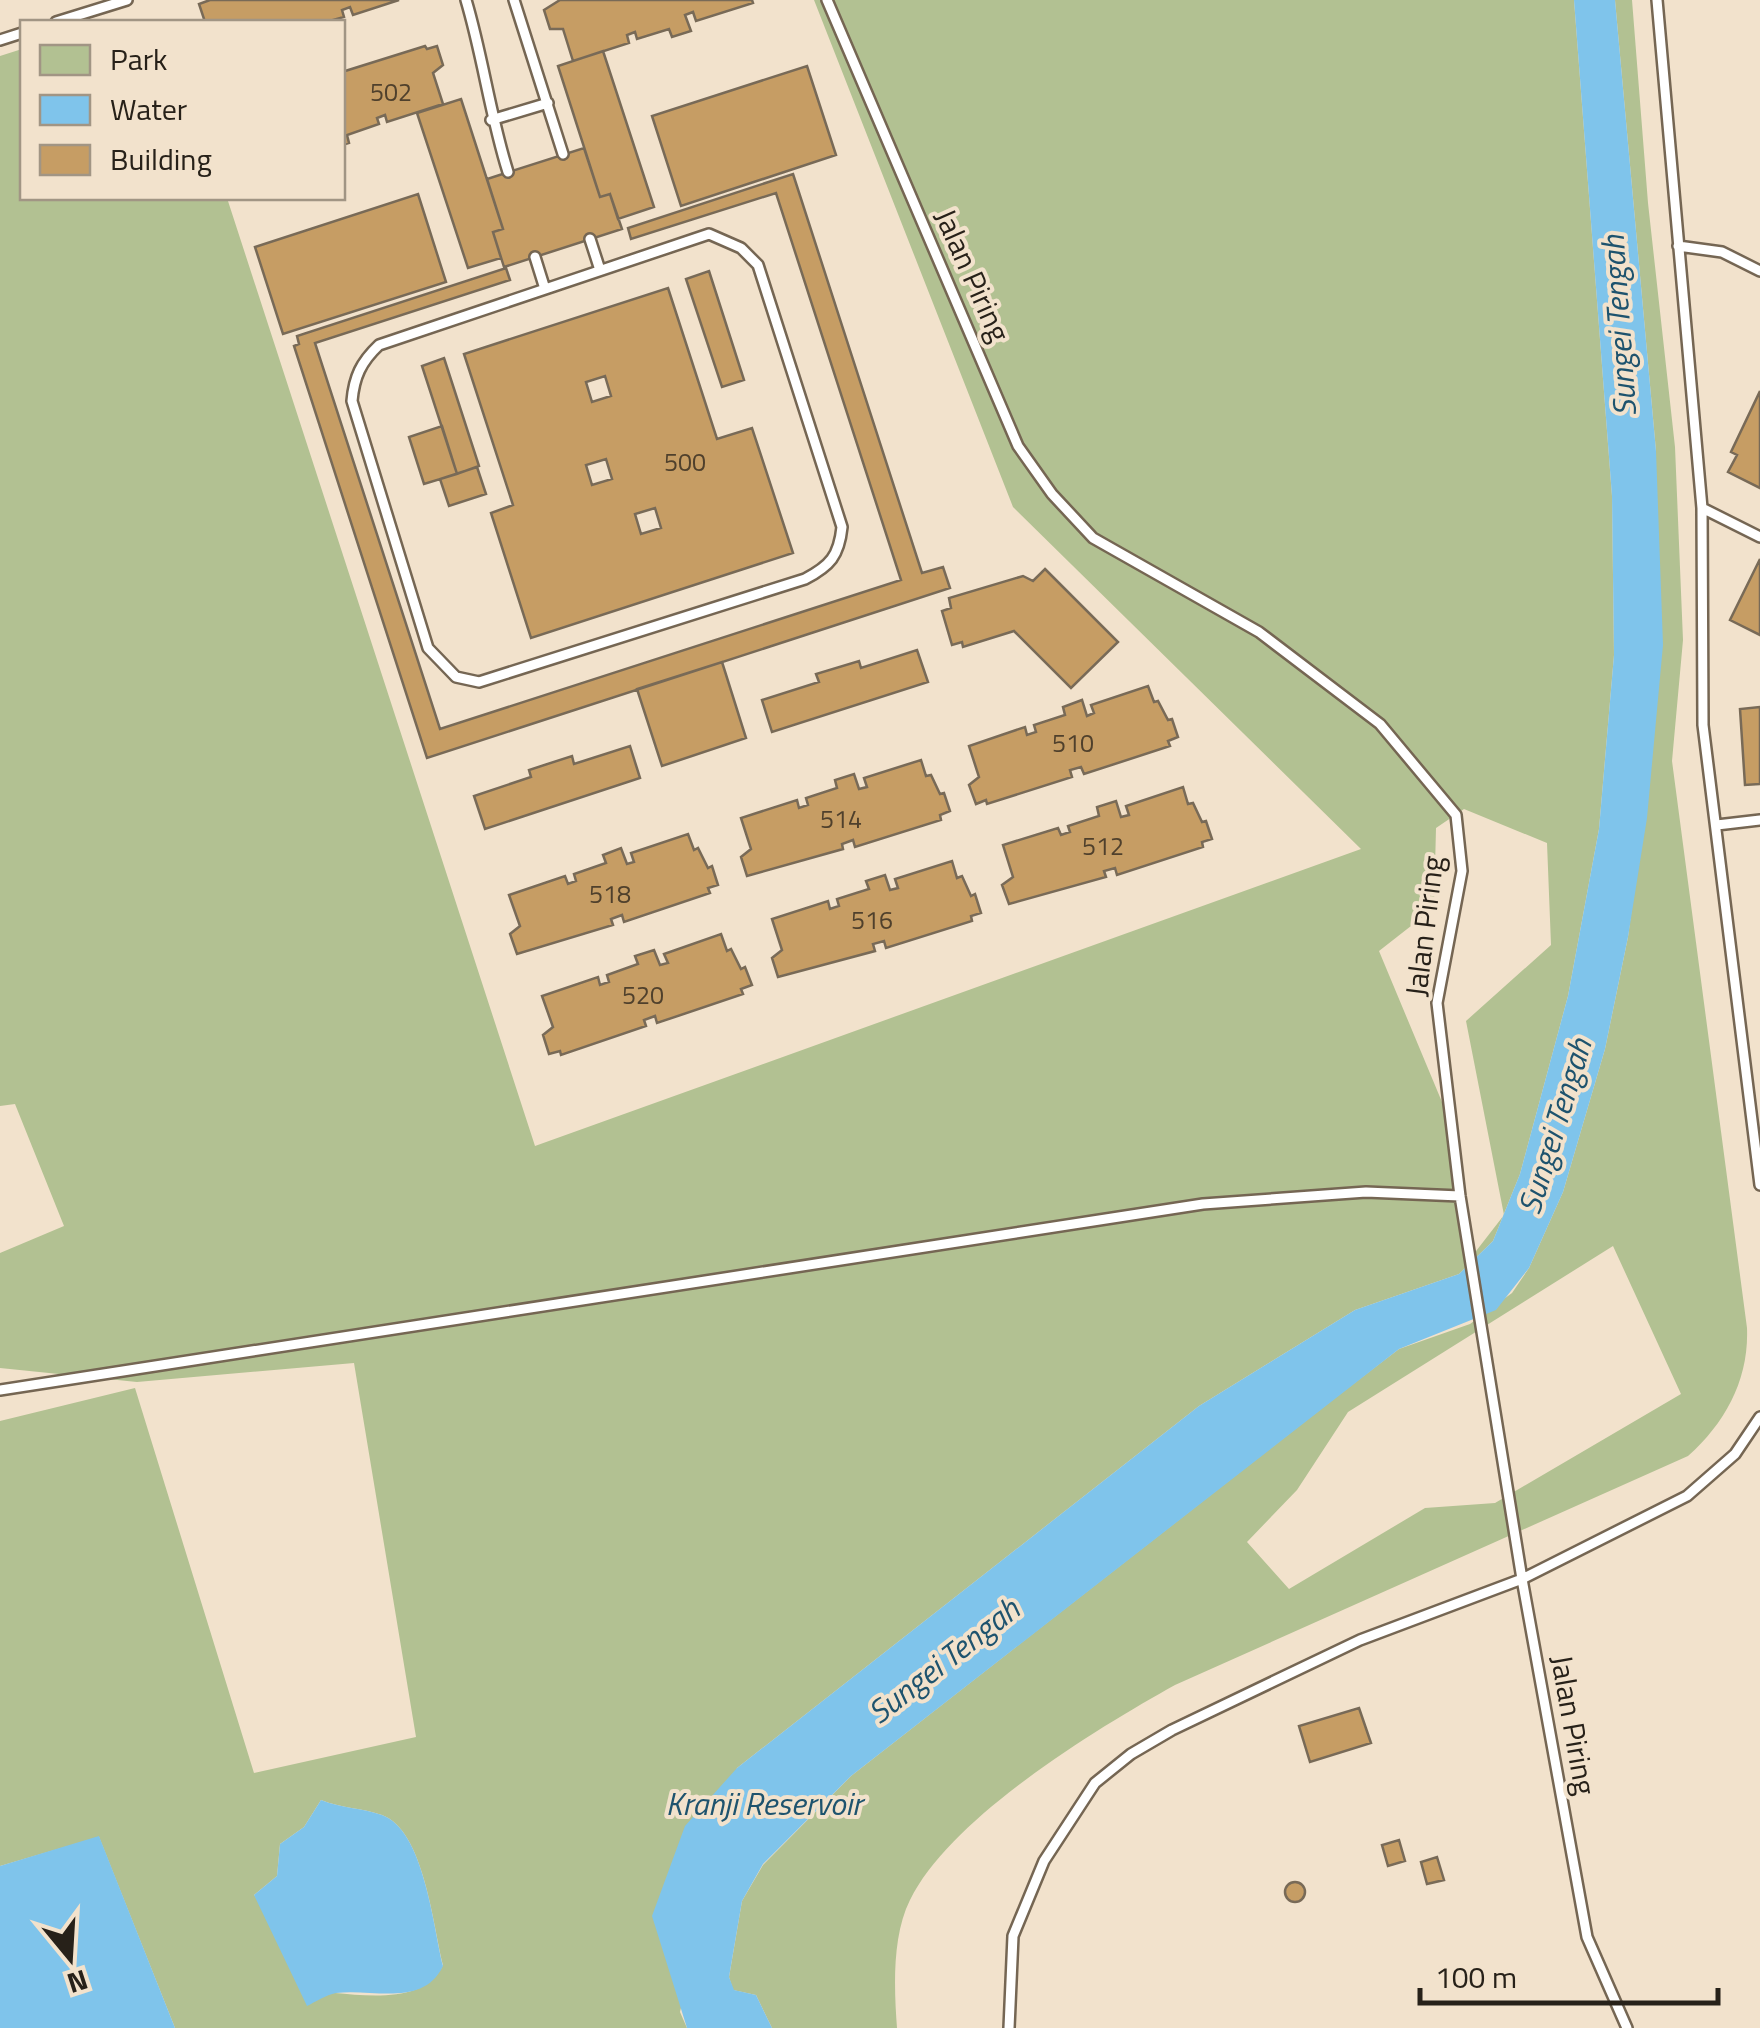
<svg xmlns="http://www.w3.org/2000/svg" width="1760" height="2028" font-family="'Titillium Web',sans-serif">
  <rect width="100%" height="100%" fill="#f2e2cc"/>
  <path fill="#b2c192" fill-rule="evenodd" d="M814,0h760l38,496 2,159 -15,174 -31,167 -48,178 -27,67 -34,33 -104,36 -156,96 -462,362 -57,244 7,16h-512l-76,-191 -99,29v-445l135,-33 119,385 162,-36 -62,-374 -217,19 -137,-14v-115l64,-27 -49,-122 -15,2v-1050l22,-7v149h205l308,948 826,-297 -348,-342zM1464,809l83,34 4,102 -85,76 38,194 -31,40 -21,-129 -73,-175 55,-43 2,-80zM321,1800c20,8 41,8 61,15 42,15 51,111 61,150 -18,38 -73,31 -108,28l-81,-98 23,-19 3,-32 24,-17z
    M1615,0h17l16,203 27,244 8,193 -11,121 75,567c2,51 -21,94 -59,128l-513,229c-79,44 -224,132 -265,215 -18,36 -16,88 -13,128h-125l-16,-33 -23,-5 -4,-13 13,-76 21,-36 88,-89 489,-382 59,-45 71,-25 42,-31 17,-25 34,-76 42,-143 23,-112 25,-189 3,-297zM1613,1246l68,148 -186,109 -70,5 -136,81 -42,-47 50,-52 51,-78z"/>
  <path fill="#7fc4eb" d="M1574,0h41l41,451 7,194 -16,173 -19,119 -23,112 -42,143 -34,76 -33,42 -97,39 -548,427 -88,88 -21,37 -13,76 5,13 22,5 16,33h-85l-35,-112 33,-90 52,-58 462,-362 156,-96 104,-36 34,-33 27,-67 48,-178 31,-167 15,-174 -2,-159z
    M321,1800c20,8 41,8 61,15 42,15 51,111 61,151 -20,42 -71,22 -107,27 -10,2 -21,9 -29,13l-53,-111 23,-19 3,-32 24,-17z
    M99,1836l76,192h-175v-162z"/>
  <path fill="#c69d64" stroke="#786a57" stroke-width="2.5" fill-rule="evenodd" d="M399,0l-46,15 -3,-8 -8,3 2,7 -18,5h-121l-6,-18 11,-4z
    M560,0h192l1,3 -57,18 -3,-9 -8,3 6,16 -19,6 -3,-8 -32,10 -2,-7 -8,3 2,8 -56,18 -10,-32h-13l-6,-19z
    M425,46l2,3 10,-3 6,19 -10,8 10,31 -56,18 -2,-7 -8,3 2,6 -32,11 2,8 -7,2v-73z
    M603,51l51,156 -36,12 -8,-25 -10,3 -42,-131z
    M807,66l29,89 -155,51 -29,-90z
    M461,99l42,130 -10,3 8,26 -33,10 -51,-155z
    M584,148l16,49 10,-3 12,35 -118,38 -11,-35 10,-3 -16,-50z
    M793,174l129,399 21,-6 7,21 -523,170 -133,-412 5,-2 -2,-8 209,-68 4,12 -195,63 125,386 461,-149 -125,-387 -145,46 -3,-11z
    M418,194l28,88 -163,52 -28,-87z
    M709,271l35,109 -22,7 -36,-108z
    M668,288l49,151 35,-11 41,125 -262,85 -40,-125 22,-8 -49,-151zM605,376l6,20 -19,6 -6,-20zM606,459l6,20 -20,6 -6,-20zM655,508l6,20 -20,6 -6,-20z
    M444,358l35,108 -22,8 -35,-108z
    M1760,391v97l-32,-16 9,-17 -6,-3z
    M442,426l15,48 -33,10 -15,-47z
    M477,467l9,27 -37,12 -9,-27z
    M1760,559v76l-30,-15z
    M1045,569l73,73 -47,46 -57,-57 -51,16 -1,-5 -10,3 -10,-34 9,-3 -2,-10 74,-22 10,5z
    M917,650l11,32 -156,50 -10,-32 57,-18 -3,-8 43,-13 2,7z
    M722,662l24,76 -84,28 -25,-77z
    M1148,686l6,16 4,-1 10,19 4,-1 6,18 -10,4 2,5 -86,28 -3,-7 -11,3 2,7 -85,27 -1,-4 -10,4 -7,-19 10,-8 -10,-31 56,-19 2,8 9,-3 -2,-7 31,-10 -2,-8 19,-7 5,16 7,-3 -3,-8z
    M1760,707v77l-15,1 -5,-76z
    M630,746l10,32 -155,51 -11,-33 57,-19 -2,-7 43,-14 2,8z
    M921,760l5,16 5,-1 9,19 4,-1 6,18 -10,4 1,5 -86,27 -2,-7 -11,4 1,5 -96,27 -6,-19 10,-8 -10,-31 56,-18 2,8 9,-3 -2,-7 31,-10 -2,-8 19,-6 5,15 8,-2 -3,-9z
    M1183,787l5,17 5,-1 9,19 4,-1 6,18 -10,3 1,5 -86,28 -2,-7 -11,3 2,6 -97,27 -7,-19 11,-8 -10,-32 55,-17 3,7 9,-3 -2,-6 31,-10 -2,-9 19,-6 5,16 8,-2 -3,-9z
    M688,834l6,16 4,-2 10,20 4,-2 6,19 -10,3 2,5 -86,29 -2,-7 -11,4 2,6 -96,29 -7,-20 10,-8 -11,-31 56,-19 3,8 8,-3 -2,-7 32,-11 -3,-8 18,-7 6,16 7,-2 -3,-9z
    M952,861l5,17 5,-2 9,20 4,-2 6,19 -10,3 1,5 -86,27 -2,-7 -11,3 2,7 -97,26 -6,-19 10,-8 -10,-31 56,-18 2,8 9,-3 -2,-7 32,-10 -3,-8 19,-6 5,15 8,-2 -3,-9z
    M721,934l6,17 4,-2 10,20 4,-2 7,18 -11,4 2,5 -86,29 -2,-7 -11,4 2,6 -85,29 -1,-4 -11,3 -6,-19 10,-8 -11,-31 56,-19 2,8 9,-3 -2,-7 31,-11 -3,-8 19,-6 6,15 8,-2 -4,-9z
    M1359,1708l12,35 -61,19 -11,-36z
    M1399,1840l6,21 -17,5 -6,-21z
    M1437,1857l7,23 -17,4 -6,-22z
    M1285 1892a10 10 0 1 1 20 0a10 10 0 1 1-20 0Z"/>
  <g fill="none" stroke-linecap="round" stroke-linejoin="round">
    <g stroke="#756653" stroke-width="14">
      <path id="lane" d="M466,0c17,57 24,115 42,172
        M514,0l49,154
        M827,0l191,446 34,48 41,44 166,94 121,92 76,91 6,56 -25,132 23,193 62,383 65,358 40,91
        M1657,0l45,508 1,217 57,460
        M56,22l71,-22
        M0,40l22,-7
        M491,120l57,-17
        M709,234l32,14 17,17 84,262c-3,29 -12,39 -37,52l-326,103 -23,-5 -28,-29 -76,-247c2,-24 9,-39 27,-56z
        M590,239l10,31
        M1678,246l44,6 38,19
        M535,257l10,32
        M1702,508l58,29
        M1717,825l43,-5
        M0,1390l1203,-186 163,-12 94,4
        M1009,2028l4,-92 31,-75 51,-78 36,-29 41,-24 188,-90 162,-61 165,-83 48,-42 25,-37"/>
    </g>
    <use href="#lane" stroke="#fff" stroke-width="9"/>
  </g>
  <g text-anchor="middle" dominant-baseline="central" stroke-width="8" stroke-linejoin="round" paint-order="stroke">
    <g font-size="25" fill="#4f402c">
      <text x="391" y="92">502</text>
      <text x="685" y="462">500</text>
      <text x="1073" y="743">510</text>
      <text x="841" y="819">514</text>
      <text x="1103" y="846">512</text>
      <text x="610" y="894">518</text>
      <text x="872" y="920">516</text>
      <text x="643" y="995">520</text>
    </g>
    <g font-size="30" fill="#272119" stroke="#f2e2cc">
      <text transform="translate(973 275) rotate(66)">Jalan Piring</text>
      <text transform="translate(1424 926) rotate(-83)">Jalan Piring</text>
      <text transform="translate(1574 1725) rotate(80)">Jalan Piring</text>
    </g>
    <g font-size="32" font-style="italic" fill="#1e536e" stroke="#f2e2cc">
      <text transform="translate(1618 326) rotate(-94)">Sungei Tengah</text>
      <text transform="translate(1554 1126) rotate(-73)">Sungei Tengah</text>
      <text transform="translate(943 1660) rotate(-38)">Sungei Tengah</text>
      <text x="764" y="1803">Kranji Reservoir</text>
    </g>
  </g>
  <rect x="20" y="20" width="325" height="180" fill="#f2e2cc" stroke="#a19584" stroke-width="2.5"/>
  <rect x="40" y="45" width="50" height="30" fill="#b2c192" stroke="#a19584" stroke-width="2.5"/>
  <text x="110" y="70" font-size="30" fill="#272119">Park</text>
  <rect x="40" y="95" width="50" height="30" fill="#7fc4eb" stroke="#a19584" stroke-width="2.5"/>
  <text x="110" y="120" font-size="30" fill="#272119">Water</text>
  <rect x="40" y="145" width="50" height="30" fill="#c69d64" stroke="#a19584" stroke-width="2.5"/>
  <text x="110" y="170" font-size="30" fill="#272119">Building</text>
  <g transform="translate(70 1958) rotate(162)" stroke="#f2e2cc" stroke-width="8" paint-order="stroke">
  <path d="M0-8L18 38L0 25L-18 38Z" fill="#272119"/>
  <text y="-15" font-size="28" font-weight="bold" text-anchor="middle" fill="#272119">N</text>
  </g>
  <path d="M1420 1988v15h298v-15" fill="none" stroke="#272119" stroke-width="5"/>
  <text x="1435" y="1988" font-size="30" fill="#272119" stroke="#f2e2cc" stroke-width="8" paint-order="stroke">100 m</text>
</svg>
